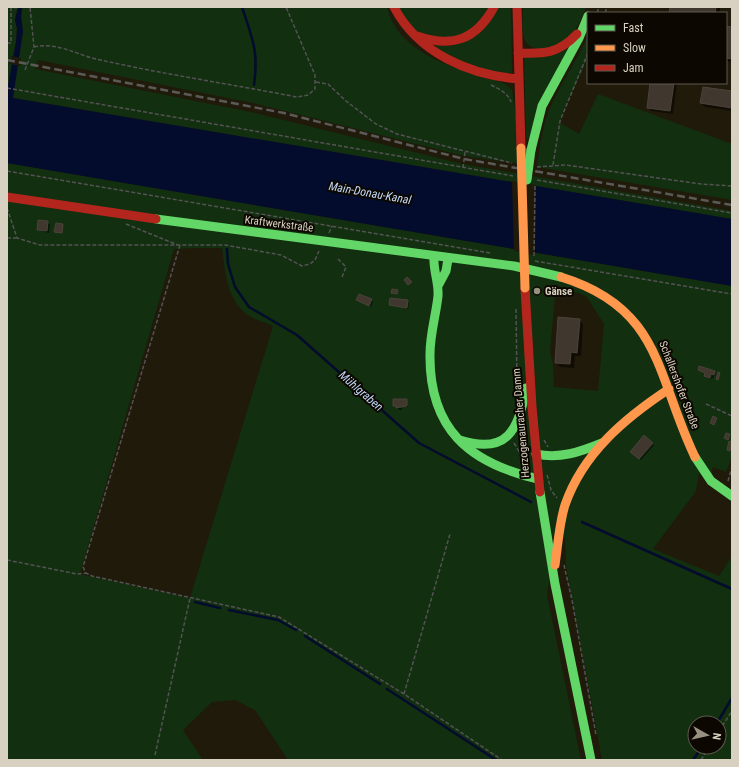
<svg xmlns="http://www.w3.org/2000/svg" width="739" height="767" font-family="'Roboto Condensed',sans-serif">
  <rect width="100%" height="100%" fill="#201a0a"/>
  <path fill="#122f0f" fill-rule="evenodd" d="M7,7h11l-3,13 2,8 -1,14 -5,25 6,1 6,-37 -2,-14 1,-10h365c10,43 59,58 95,70 12,4 22,3 30,13l11,74 -59,-8 -211,-53 -215,-43 -3,9 216,43 212,52 269,47v8l-725,-122z
    M399,7h92l-4,8 -23,21 -33,3 -14,-7 -13,-14z
    M498,7h13l1,66c-27,1 -50,-12 -74,-23l-4,-5 16,1z
    M523,7h63c-7,21 -22,46 -48,42 -7,-1 -11,-4 -14,-11 -3,-9 -1,-21 -1,-31z
    M588,36v22l-24,52 -4,13 19,11 19,-40 134,50v56l-195,-33c3,-23 6,-47 17,-68 11,-22 24,-41 34,-63z
    M568,48l-40,92 -2,-2 -2,-81z
    M7,163l725,123v171l-6,15 -13,-5 -4,19 -10,-13 -3,18 -43,58 66,27 13,-20v204h-130l-36,-195 -1,-26 -9,-2 -9,58 34,165h-293l-33,-50 -20,-10 -23,2 -29,28 20,30h-196zM195,248h27c3,24 5,55 29,69 7,4 15,6 22,9l-83,272 -110,-24 94,-325zM556,285l30,11 18,28 -6,67 -44,-4 -1,-23 -3,-12zM695,723h24v24h-24z"/>
  <path fill="#030c2d" d="M18,7h4l-1,10 2,14 -10,67 719,121v67l-725,-123v-72l9,-49 1,-14 -2,-8z"/>
  <path fill="#201a0a" d="M11,56l10,2 -1,8 -10,-2z
    M512,181l24,4 -1,70 -21,-4z"/>
  <path fill="#0007" d="M671,7h49v6h-50z
    M726,27l6,1v34l-6,-1z
    M651,83l26,1 -4,30 -22,-3 -3,-3z
    M732,92v19l-27,-4 -4,-4z
    M39,221l11,3 -1,9 -11,-3z
    M357,300h15l1,1 -2,6z
    M407,301l2,2 -1,6 -18,-5z
    M579,320l4,4 -2,32h-6l-1,12 -14,-1 -4,-4z
    M699,370l15,2 2,2 -4,5 -5,-1 -1,-4z
    M406,400l2,7h-6v3h-3l-5,-5z
    M645,437l9,8 -13,15 -9,-8z"/>
  <g fill="none" stroke-linecap="round" stroke-linejoin="round">
    <path stroke="#030c2d" stroke-width="2.5" d="M242,7c10,31 17,44 12,78
      M227,249l1,15 7,23 14,20 48,28 122,108 112,59
      M582,522l150,67
      M195,602l25,6
      M229,610l49,10 18,10
      M305,636l75,48
      M387,689l109,71
      M717,723l15,-25
      M693,760l9,-13"/>
  </g>
  <path fill="#40382f" stroke="#4b423a" d="M670,7h46l-1,6h-46z
    M726,26l6,1v32l-6,-1z
    M650,83h24l-4,28 -23,-3z
    M703,87l29,4v17l-32,-5z
    M38,220l10,1 -1,10 -10,-1z
    M56,223l7,1 -1,9 -8,-1z
    M407,277l5,5 -4,3 -4,-5z
    M392,289l6,1 -1,4 -6,-1z
    M359,294l13,5 -3,7 -13,-6z
    M390,298l18,2 -1,8 -18,-3z
    M558,317l22,2 -3,34 -6,-1 -1,12 -15,-1z
    M699,366l16,5 -1,4 -3,-1 -1,4 -6,-2 1,-3 -7,-3z
    M718,372l2,1 -2,7 -2,-1z
    M393,399h14v7l-11,2v-2h-3z
    M713,416l4,2 -3,7 -4,-2z
    M726,433l4,1 -2,6 -4,-2z
    M644,435l9,8 -14,16 -9,-7z
    M729,441l3,1 -2,9 -3,-1z"/>
  <g fill="none" stroke-linecap="round" stroke-linejoin="round">
    <path stroke="#545254" stroke-width="1.5" stroke-dasharray="4 2" stroke-linecap="butt" d="M597,13l2,-6
      M605,13l2,-6
      M7,43h4v-35l12,-1
      M34,47c23,-5 41,7 62,12 66,15 134,25 201,38l11,-2 7,-6v-14l-29,-68
      M25,70l9,-23 -4,-40
      M316,82l12,2 18,17 30,23 21,10 115,29
      M491,85c8,4 17,8 20,17
      M7,88l506,88
      M553,165l7,-44 28,-68
      M537,167l29,-2 135,19 31,2
      M463,168l2,-16
      M7,171l483,82
      M537,180l195,33
      M7,208l10,30 23,7h185l56,10 21,11 8,-2 5,-4 4,-9
      M126,224l52,21
      M329,233l3,-7
      M7,238h10
      M180,245l-97,322 3,6 6,3 187,41 125,77 98,66
      M338,259l8,8 -4,10
      M535,261l197,33
      M516,309l1,76
      M706,404l26,12
      M544,440l4,7
      M514,443l9,15 3,10
      M547,475l4,15 6,8
      M728,481l4,-14
      M7,560l70,14 9,-1
      M564,565l8,35 24,135
      M404,694l46,-160
      M719,731l13,-20
      M155,755l35,-157
      M701,760l8,-13"/>
    <path stroke="#63d668" stroke-width="9" d="M531,150l11,-44 37,-68 9,-22
      M156,219l358,47 47,11
      M434,257c-1,13 5,26 4,39 -2,19 -8,38 -8,58 -1,75 39,109 108,125
      M438,286l8,-15 2,-12
      M460,440c47,15 59,-10 66,-52
      M536,454c24,5 44,-2 66,-11
      M695,457l16,24 21,15
      M540,492l15,92 36,176"/>
    <path stroke="#ff974d" stroke-width="9" d="M561,277c101,31 95,99 134,180
      M555,565c3,-20 4,-41 10,-60 18,-52 60,-87 104,-116"/>
    <path stroke="#b3261e" stroke-width="9" d="M394,7c24,46 75,68 125,72
      M517,7l4,141
      M417,36c35,12 59,4 77,-29
      M518,53c26,1 40,1 59,-19
      M7,197l149,22
      M525,288l7,119 8,85"/>
    <path stroke="#5c5a58" stroke-width="2.5" stroke-dasharray="8 4" stroke-linecap="butt" d="M7,60l277,53 180,46 268,46"/>
    <path stroke="#545254" stroke-width="1.5" stroke-dasharray="4 2" stroke-linecap="butt" d="M534,256l1,-71"/>
    <path stroke="#63d668" stroke-width="9" d="M527,180l4,-30"/>
    <path stroke="#ff974d" stroke-width="9" d="M521,148l4,140"/>
  </g>
  <circle fill="#989181" stroke="#0c0801" stroke-width="1.5" cx="537" cy="291" r="4"/>
  <g text-anchor="middle" dominant-baseline="central" stroke-width="4" stroke-linejoin="round" paint-order="stroke">
    <g font-size="11" fill="#d8d1c1" stroke="#0c0801">
      <text transform="translate(279 224) rotate(7)">Kraftwerkstraße</text>
      <text transform="translate(679 385) rotate(69)">Schallershofer Straße</text>
      <text transform="translate(521 423) rotate(-95)">Herzogenauracher Damm</text>
    </g>
    <g font-size="11" font-weight="bold" fill="#d8d1c1" stroke="#0c0801" text-anchor="start">
      <text x="545" y="291">Gänse</text>
    </g>
    <g font-size="12" font-style="italic" fill="#c2d9fa" stroke="#0c0801">
      <text transform="translate(370 193) rotate(10)">Main-Donau-Kanal</text>
      <text transform="translate(361 391) rotate(41)">Mühlgraben</text>
    </g>
  </g>
  <rect width="739" height="767" fill="none" stroke="#d8d1c1" stroke-width="16"/>
  <rect x="587" y="12" width="140" height="72" fill="#0c0801" stroke="#5e584e"/>
  <rect x="595" y="25" width="20" height="6" fill="#63d668" stroke="#5e584e"/>
  <text x="623" y="32" font-size="12" fill="#d8d1c1">Fast</text>
  <rect x="595" y="45" width="20" height="6" fill="#ff974d" stroke="#5e584e"/>
  <text x="623" y="52" font-size="12" fill="#d8d1c1">Slow</text>
  <rect x="595" y="65" width="20" height="6" fill="#b3261e" stroke="#5e584e"/>
  <text x="623" y="72" font-size="12" fill="#d8d1c1">Jam</text>
  <g transform="translate(707 735) rotate(98)"><circle r="19" fill="#0c0801" stroke="#5e584e"/>
  <path d="M0-3L7 15L0 10L-7 15Z" fill="#989181"/>
  <text y="-6" font-size="11" font-weight="bold" text-anchor="middle" fill="#d8d1c1">N</text>
  </g>
</svg>
